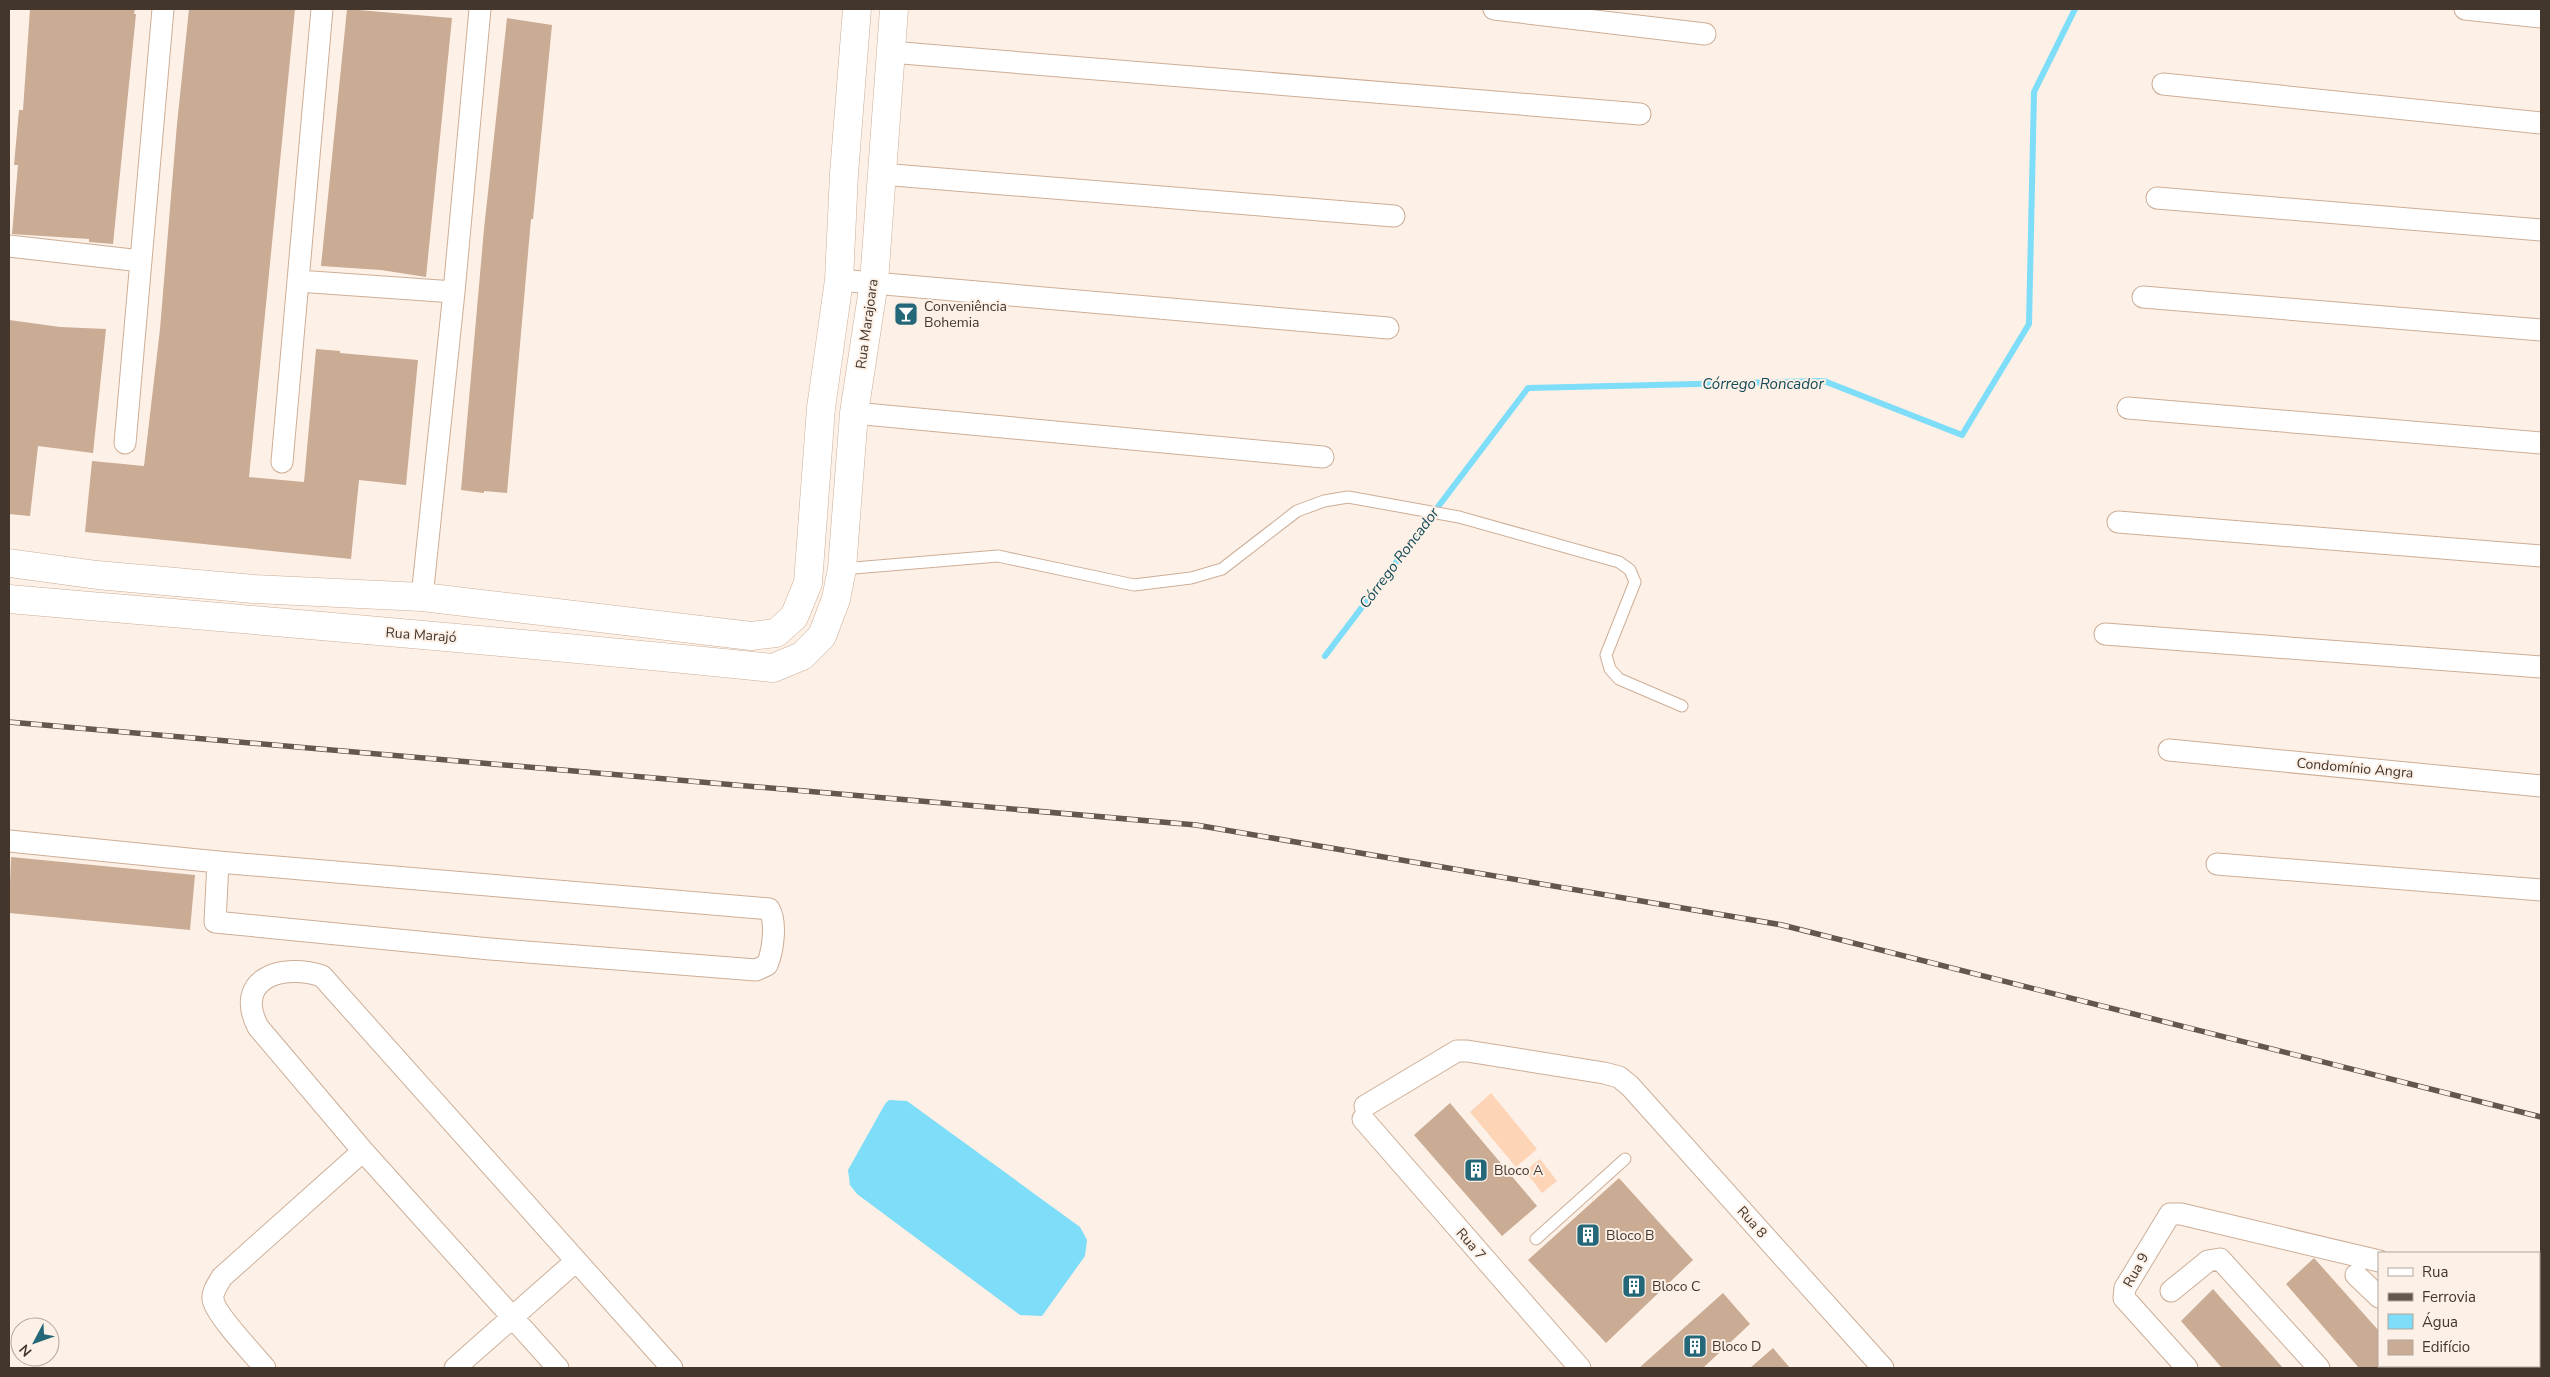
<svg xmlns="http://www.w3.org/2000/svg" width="2550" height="1377" font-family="'Nunito Sans',sans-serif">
  <rect width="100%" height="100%" fill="#fdf0e6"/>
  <path fill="#fdd4b6" d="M1491,1093l46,56 -21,18 -46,-55z
    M1540,1159l17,22 -15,12 -17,-22z"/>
  <path fill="#7eddf8" d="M889,1100l18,1 173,126 7,13 -2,16 -43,60 -22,-1 -163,-121 -7,-9 -2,-15 37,-66z"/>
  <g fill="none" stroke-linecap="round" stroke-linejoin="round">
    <path stroke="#7eddf8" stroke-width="6" d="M1325,656l203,-268 296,-7 138,54 67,-111 5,-232 41,-83"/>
  </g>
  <path fill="#caab94" d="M30,9h105l-1,5h2l-23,230 -24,-2v-3l-77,-5 6,-69h-4l5,-55h4z
    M189,9h106l-46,468 55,5 12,-133 24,2v2l78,7 -12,125 -47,-5 -8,79 -266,-27 7,-71 52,5 16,-137 17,-205z
    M347,9l105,9 -26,259 -45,-7 -60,-4z
    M507,18l45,7 -19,194h-2l-24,274 -23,-2v2l-23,-3 23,-261z
    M9,320l51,7 46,2 -13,124 -55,-7 -8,70 -21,-2z
    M11,857l184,18 -5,55 -181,-17z
    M1450,1103l87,103 -35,30 -88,-101z
    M1619,1178l74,82 -87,83 -78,-83z
    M2314,1258l65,73v37h-20l-73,-84z
    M2213,1289l70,79h-61l-41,-47z
    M1723,1293l27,31 -47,44h-64z
    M1773,1348l17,20h-40z"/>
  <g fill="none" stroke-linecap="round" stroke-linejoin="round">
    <g stroke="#cdae97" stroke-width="13">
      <path id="service" d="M842,569l156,-13 136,29 57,-7 31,-9 75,-58 27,-10 24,-4 111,20 160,45 11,8 5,12 -29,73 4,14 9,10 63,27
        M1536,1239l89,-80"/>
    </g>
    <g stroke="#cdae97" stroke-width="23">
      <path id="minor" d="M1494,9l211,25
        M2465,9l76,8
        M890,52l750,62
        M2163,84l378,39
        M881,174l513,42
        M2157,198l384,32
        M9,246l132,15
        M839,280l549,48
        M298,281l156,11
        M2143,297l398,33
        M2128,408l413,35
        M854,413l469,44
        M125,443l38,-434
        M282,462l40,-453
        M2118,522l423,34
        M422,597l32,-305 26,-283
        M2105,634l436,33
        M2169,750l372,36
        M9,841l209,21 551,47c8,13 4,42 -2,56l-11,5 -266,-21 -275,-27 3,-60
        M2217,864l324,26
        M1365,1106l92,-55h10l137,22 15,4 11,9 253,282
        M1363,1119l217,249
        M2356,1275l23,22
        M2171,1291l37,-30 12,-2 99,109
        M2539,1300h2
        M2532,1366l3,2
        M265,1368c-10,-12 -51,-55 -52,-69 -1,-7 5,-15 9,-22l141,-126
        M455,1368l121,-107
        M558,1368l-195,-217 -105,-124c-25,-49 25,-64 64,-51l350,392
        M2187,1368l-63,-70 1,-10 45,-74h11l198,47
        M2398,1368l3,-2"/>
    </g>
    <g stroke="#cdae97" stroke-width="29">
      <path id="tertiary" d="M9,563l88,12 157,14 168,8 329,39 25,-3 18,-16 14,-34 13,-175 18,-128 5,-106 13,-165
        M9,599c255,22 510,43 764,69l29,-12 20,-20 14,-37 6,-30 12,-156 20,-131 20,-273"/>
    </g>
    <use href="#service" stroke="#fff" stroke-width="11"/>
    <use href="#minor" stroke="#fff" stroke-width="21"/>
    <use href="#tertiary" stroke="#fff" stroke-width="28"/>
    <g stroke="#64574d" stroke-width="5.5">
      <path id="rail" d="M9,722l1187,103 586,100 759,192"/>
    </g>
    <use href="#rail" stroke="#fdf0e6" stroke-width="4" stroke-dasharray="11" stroke-linecap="butt"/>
  </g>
  <defs>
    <g id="bar-square" transform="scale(1.25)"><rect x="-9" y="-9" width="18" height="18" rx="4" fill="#236779" stroke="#fdf0e6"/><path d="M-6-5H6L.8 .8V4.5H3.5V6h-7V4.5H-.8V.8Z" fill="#fff"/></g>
    <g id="building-square" transform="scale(1.25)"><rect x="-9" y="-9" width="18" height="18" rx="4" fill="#236779" stroke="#fdf0e6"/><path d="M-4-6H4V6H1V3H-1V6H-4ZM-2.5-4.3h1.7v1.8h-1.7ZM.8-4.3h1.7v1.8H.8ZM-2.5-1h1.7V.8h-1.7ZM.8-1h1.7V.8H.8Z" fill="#fff"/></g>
  </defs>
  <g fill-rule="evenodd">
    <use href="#bar-square" x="906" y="314"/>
    <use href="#building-square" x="1476" y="1170"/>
    <use href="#building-square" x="1588" y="1235"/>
    <use href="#building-square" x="1634" y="1286"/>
    <use href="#building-square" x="1695" y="1346"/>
  </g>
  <g text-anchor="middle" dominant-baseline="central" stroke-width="4" stroke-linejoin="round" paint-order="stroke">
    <g font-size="14" fill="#43362c" stroke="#fdf0e6" text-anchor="start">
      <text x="924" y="306">Conveniência<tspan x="924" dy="16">Bohemia</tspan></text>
      <text x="1494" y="1170">Bloco A</text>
      <text x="1606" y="1235">Bloco B</text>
      <text x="1652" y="1286">Bloco C</text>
      <text x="1712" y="1346">Bloco D</text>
    </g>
    <g font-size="14" fill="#43362c" stroke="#fdf0e6">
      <text transform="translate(867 324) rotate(-82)">Rua Marajoara</text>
      <text transform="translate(421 635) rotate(4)">Rua Marajó</text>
      <text transform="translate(2355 768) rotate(5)">Condomínio Angra</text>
      <text transform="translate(1752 1222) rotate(48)">Rua 8</text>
      <text transform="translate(1471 1244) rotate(49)">Rua 7</text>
      <text transform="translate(2136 1270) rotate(-61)">Rua 9</text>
    </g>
    <g font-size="15" font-style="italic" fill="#134b59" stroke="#fdf0e6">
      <text x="1763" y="384">Córrego Roncador</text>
      <text transform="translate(1399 558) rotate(-53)">Córrego Roncador</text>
    </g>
  </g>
  <rect width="2550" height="1377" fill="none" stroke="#43362c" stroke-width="20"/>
  <rect x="2378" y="1252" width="162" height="115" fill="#fdf0e6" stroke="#b3a69c"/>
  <rect x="2388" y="1268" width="25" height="8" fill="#ffffff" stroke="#b3a69c"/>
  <text x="2422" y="1277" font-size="15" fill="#43362c">Rua</text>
  <rect x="2388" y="1293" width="25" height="8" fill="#64574d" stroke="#b3a69c"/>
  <text x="2422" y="1302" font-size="15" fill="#43362c">Ferrovia</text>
  <rect x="2388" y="1314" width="25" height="15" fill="#7eddf8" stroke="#b3a69c"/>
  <text x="2422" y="1327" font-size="15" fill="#43362c">Água</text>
  <rect x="2388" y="1340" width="25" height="15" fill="#caab94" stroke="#b3a69c"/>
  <text x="2422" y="1352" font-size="15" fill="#43362c">Edifício</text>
  <g transform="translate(35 1342) rotate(229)"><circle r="24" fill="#fdf0e6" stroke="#b3a69c"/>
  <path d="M0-4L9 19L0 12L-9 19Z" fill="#236779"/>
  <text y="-8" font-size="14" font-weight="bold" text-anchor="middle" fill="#43362c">N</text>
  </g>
</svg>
